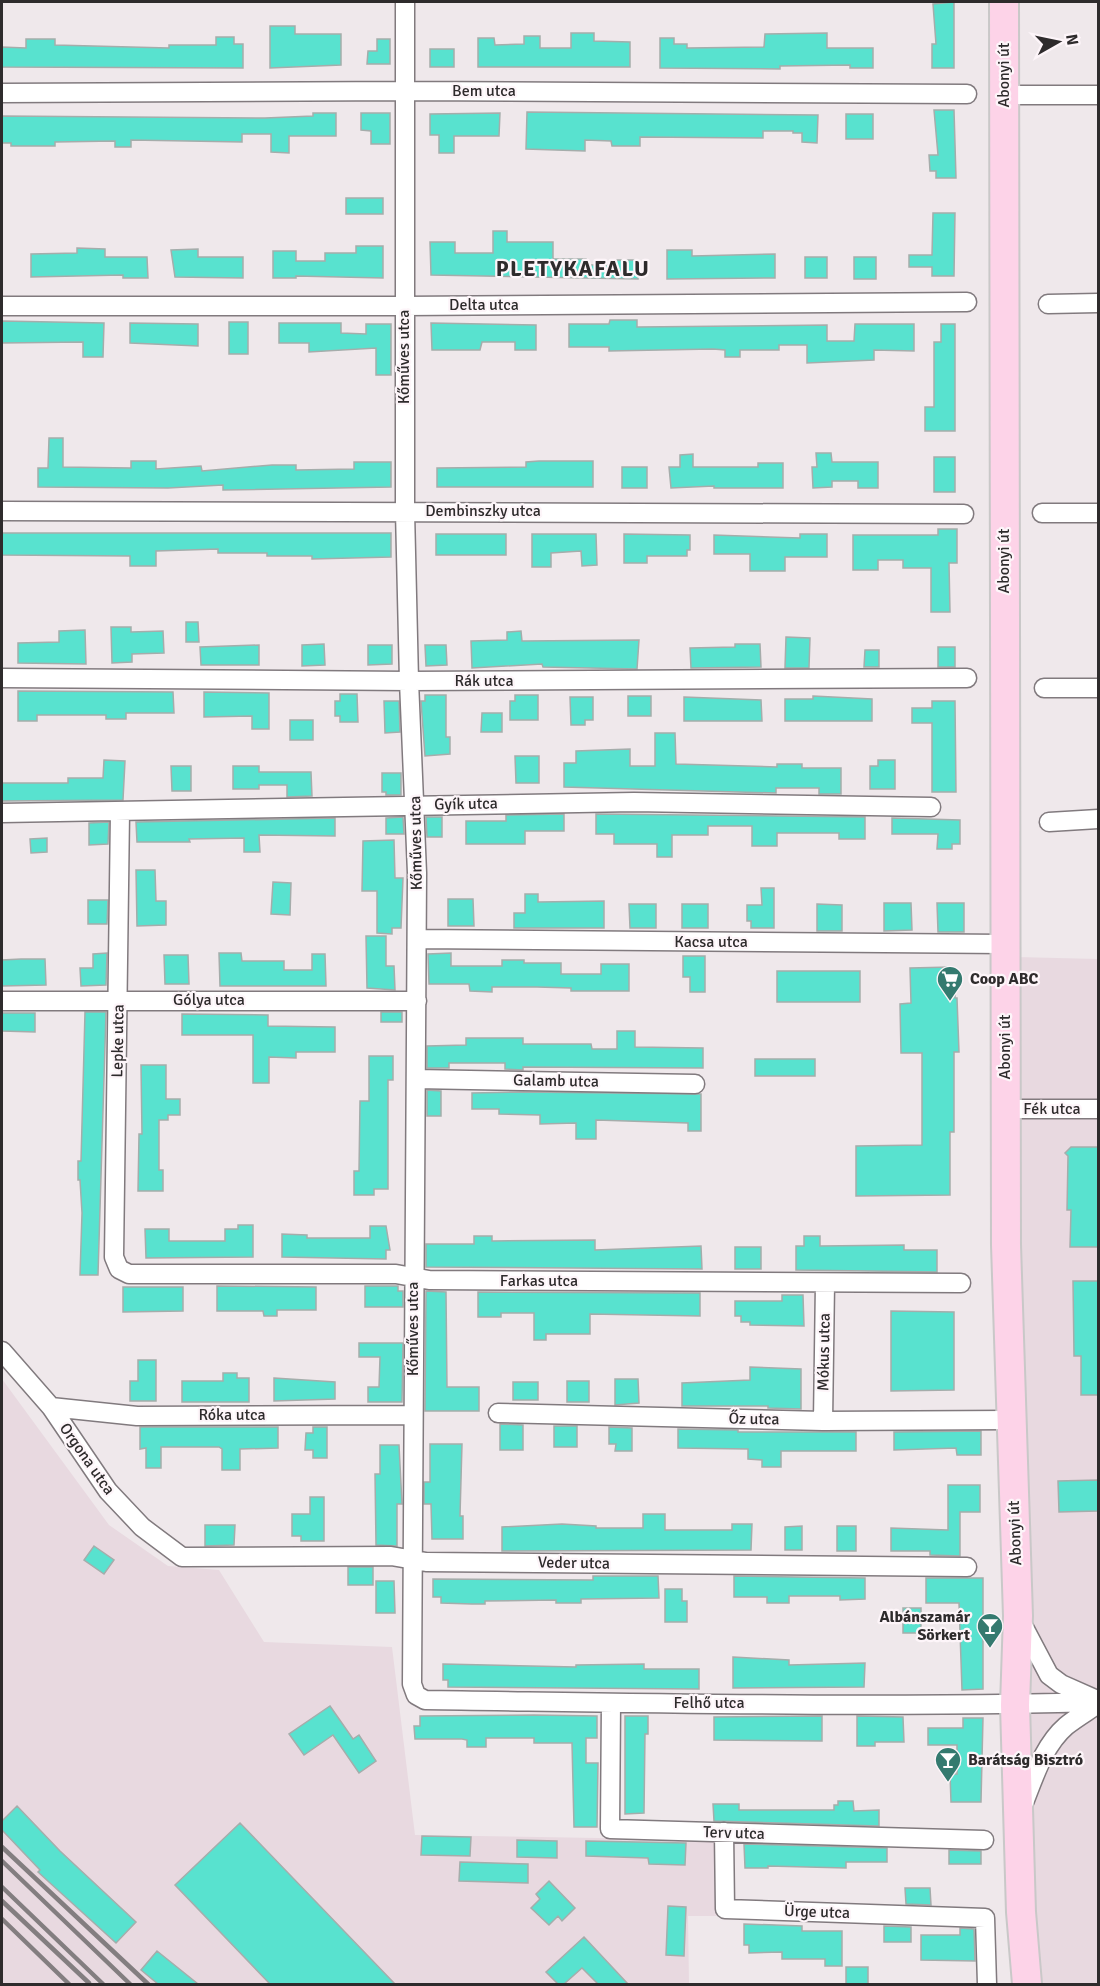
<svg xmlns="http://www.w3.org/2000/svg" width="1100" height="1986" font-family="Signika,sans-serif">
  <rect width="100%" height="100%" fill="#efe8eb"/>
  <path fill="#e8d9e0" d="M1016,957l82,2v1025h-58l-13,-227z
    M2,1379l107,146 59,41 51,4 45,72 128,5 23,188 302,5 1,76h-30l1,68h-687z"/>
  <path fill="#58e2cf" stroke="#a5adab" stroke-width="1.5" d="M954,2v66h-22v-24h4l-3,-40z
    M270,26h25v8h46v31l-71,3z
    M571,33h23v8l36,1v25h-152v-29h16l1,7 29,-1v-8h16v12h31z
    M827,33v15h46v20h-23v-3l-70,1v3l-120,-1v-30h14v6h13v4l77,-1 1,-13z
    M216,37h18v7h9v24l-241,-1v-20l24,1v-9h29v6l114,3v-3h47z
    M377,39h13v25h-23l1,-13h9z
    M430,49h24v18h-24z
    M934,110h20l2,68h-20v-7h-6l-1,-16h9z
    M527,112l291,3 -1,28 -15,-1v-9h-9v-2h-30v7l-123,-1v9h-28l-1,-5 -26,-1v11l-59,-2z
    M313,113h23v23h-47v17l-18,-1v-18h-29v8l-111,-2v7h-16v-6l-60,1v4h-44v-3h-9v-27l263,2 48,-2z
    M361,113h29v31h-19v-13l-10,-1z
    M500,113l-1,23h-45v17h-15v-18h-9v-21z
    M846,114h27v25h-27z
    M346,198h37v16h-37z
    M933,213h22l-1,63h-22v-9h-23v-12h23z
    M493,231h14v11h46v17h33v6h29v-5h23v19l-207,-4 -1,-33h25v11h38z
    M356,246h27v32l-87,-2v2h-23v-27h23v10h29v-8h31z
    M77,248l28,1v8h42l1,21h-25v-3l-92,2v-23l46,-1z
    M198,249v8h45v21l-68,-1 -4,-27z
    M667,250h25v6l83,-2v24l-108,1z
    M805,257h22v21h-22z
    M854,257h22v22h-22z
    M610,320h27v7l190,-2v16h27l1,-17h59v27l-40,-1v10l-67,3v-18h-28v5h-39v7h-15v-7l-12,-1 -104,2v-4h-40v-23h40z
    M2,321l102,2 -1,34h-20v-15l-81,1z
    M229,322h19v32h-19z
    M130,323l68,1v22l-68,-3z
    M279,323h62v10l25,1v-10h25v51h-15v-27l-67,4v-9h-30z
    M431,323l105,2v25h-21v-8h-33l-2,8h-48z
    M941,324h14v107h-30v-24h9v-65h7z
    M49,438h14v29l68,1v-7h25v8l45,-3 1,5 70,-6h24v5l58,-1v-7h37v25l-168,3v-5l-55,3 -130,-1v-19h10z
    M816,453h15l1,9h46v26h-20v-7h-26v6l-19,1 -1,-21h5z
    M693,454v13h65v-4h25v25h-69v-2l-43,2 -2,-21h11v-12z
    M934,457h21v35h-21z
    M539,461h54v26h-156v-19l89,-1v-5z
    M622,467h25v21h-25z
    M938,529h19v34h-8l1,49h-19v-44h-28v-8h-25v10h-25v-35h85z
    M2,533h389v24l-79,2v-3h-45v-3h-49v-4l-62,2v15h-26v-10l-128,-1z
    M436,534h70v21h-70z
    M532,534h64l1,31 -15,1 -1,-15 -30,2v14h-19z
    M624,534l66,1v15h-3v6h-40v7h-23z
    M800,534h27v23h-42v14h-35v-17h-36v-19l86,3z
    M186,622h12l1,20h-13z
    M111,627h20v5l32,-1 1,22 -32,1v8l-20,1z
    M85,630l1,34 -68,-1v-20l41,-1v-11z
    M521,631l1,10 117,-1 -2,29 -94,-2 -1,-3 -70,4 -1,-27 36,-1v-8z
    M786,637l24,1 -1,30h-24z
    M324,644l1,21 -23,1v-21z
    M735,644h25l1,23 -70,1 -1,-20 45,-1z
    M259,645v20h-58l-1,-18z
    M368,645h24v19l-24,1z
    M425,645h21l1,20 -21,1z
    M938,647h17v20h-17z
    M865,650h14v17h-15z
    M18,691l155,1 1,21h-48v6h-20v-4h-69v6h-19z
    M204,692l65,1v36h-17v-13l-48,1z
    M340,694h17l1,28h-18v-6h-5v-15h5z
    M425,695h21v42h4v17l-25,2 -4,-55h4z
    M515,695h23v25h-28v-19h5z
    M628,696h23v20h-23z
    M813,696l59,3v22h-87v-22h28z
    M570,697h23v23h-8v5h-14z
    M684,697l77,3 1,21h-78z
    M384,701h15l1,31 -15,1z
    M932,701h23l1,91h-24v-69h-20v-15h20z
    M482,713h20v19h-21z
    M290,720h23v20h-23z
    M655,733h20l1,31 101,3v-3h25v4h39v26h-22v-6h-43v5l-212,-6v-24h12v-12l54,-2v17h25z
    M515,756h24v27h-23z
    M104,760l21,1 -2,39 -121,1v-18h66v-5h35z
    M878,760h17v29h-25v-23h8z
    M171,766h20v25h-19z
    M233,766h26v6h52l1,24 -25,1v-12h-28v4h-26z
    M382,773h19v22h-15v-3h-4z
    M564,814v17h-39v13h-59v-23h40v-6z
    M596,814l269,3v22h-26v-6h-62v13h-25v-20h-44v9h-36v22h-15v-13h-43v-10h-18z
    M403,817l1,17h-18v-16z
    M426,817h16v20h-15z
    M335,818v18l-76,-1 1,17h-16v-14l-55,1 1,3h-53l-1,-20z
    M892,818l68,2v24h-8v5h-15l1,-15h-46z
    M109,822l-1,22 -19,1v-22z
    M47,838v14l-16,1 -1,-14z
    M394,840l1,38h8l-2,50h-9v6l-15,-1v-42h-15l1,-50z
    M136,870h19l1,31h10v24l-29,1z
    M273,882l18,1 -1,32 -19,-1z
    M761,888h13v40h-23v-7h-4v-16h15z
    M525,894h13v8l66,-1v27h-90v-15h11z
    M448,899h25l1,27h-26z
    M88,900h20l-1,24h-19z
    M884,903h27l1,27 -28,1z
    M937,903h27v29h-26z
    M629,904h27v24h-26z
    M682,904h26v24h-26z
    M817,904l25,1v26h-25z
    M366,936h20v30h8l1,24 -28,-2z
    M107,953l-1,32 -25,1 -1,-18h13v-14z
    M219,953h22l1,8h42v9h28v-16h13l1,32h-106z
    M451,953v13h51v-6h22v3h37v11h40v-10h28v27h-58v-3l-34,-1h-45v5l-22,-1 -1,-7h-40l-1,-30z
    M164,955h24l1,29h-24z
    M683,956h22v36h-15v-15h-7z
    M21,959h24l1,26 -44,1v-26z
    M951,967l1,21h3v10h2l2,54h-5v80h-4v63l-94,1v-50l66,-1v-92h-21l-1,-49 11,-1 -1,-35z
    M777,971h83v31h-83z
    M85,1012h21l-8,263h-18l2,-62 -2,-33h-2v-19h3z
    M381,1012h21v10h-21z
    M2,1013h33v19l-33,-1z
    M182,1014l86,1v11l67,1v25h-39v6l-27,-1v26h-16v-48h-71z
    M617,1031h18v16l68,1v20l-180,-1v3l-18,-1v-6h-56v5h-22v-22l39,-1v-7h57v6h68l1,5h25z
    M369,1056h24v24h-5v109h-14v6h-20v-24h5l1,-70h9z
    M755,1059h60v17h-60z
    M141,1065h25v34h14v16h-12v5h-9v50h4v21h-25l1,-57h3z
    M427,1090l14,1v25h-14z
    M523,1092l178,2v37h-13v-8l-92,-3v19h-20v-16l-36,1v-9l-41,-1v-5h-27v-16z
    M1071,1147h27v100h-28l1,-37h-4l1,-54 -3,-3z
    M238,1225h15v32l-107,1 -1,-29h24v12h56v-12h13z
    M370,1226h16l4,24h-4v9l-104,-2v-23l25,1v3h63z
    M474,1236h18v5l103,-1v10l106,-4 1,23 -276,-2v-23h48z
    M804,1236h16v10l84,-1v5h33v22l-141,-2v-24h8z
    M735,1247h26v22h-26z
    M1073,1281h25v114h-17v-39h-7z
    M217,1286l99,1v23h-39v6h-13l-1,-5h-46z
    M365,1286h33v5h5v16h-38z
    M123,1287h60v24l-60,1z
    M426,1291l20,1 1,95h32v24h-54z
    M478,1292l222,1v23l-110,-2v20h-44v6h-12v-27h-33v4h-23z
    M782,1295h21l1,31 -54,-1v-3h-9v-6h-6v-15h47z
    M891,1311l63,1v78l-63,1z
    M359,1343h44l-1,59h-34v-15h11l1,-30h-21z
    M138,1360h18v41h-26v-20h8z
    M750,1367l51,2v40l-33,-1v-2h-86v-23l68,-3z
    M223,1373h14v5h12v24h-67v-21h41z
    M274,1378l61,4v17l-61,2z
    M615,1379h23l1,24 -24,2z
    M567,1381h22v21h-22z
    M513,1382h25v18h-25z
    M500,1424l23,1v25h-23z
    M554,1426h23v21h-23z
    M140,1427h138v21l-38,1v21h-18v-21l-3,-2h-58v21h-15v-20l-6,1z
    M313,1427h14v31h-14v-8h-8l1,-17h7z
    M609,1427l23,1v23h-17l1,-7h-7z
    M678,1429l60,1v2h118v19h-75v16h-19v-7l-14,-1v-10l-70,-1z
    M981,1431v24h-24l-1,-7 -62,2v-18z
    M430,1444h32l-2,72h3v23h-31l-1,-35h-7v-22h6z
    M380,1445h19l3,59h-5v42l-21,-1 -1,-71h5z
    M1098,1480v31l-39,1 -1,-31z
    M948,1485h32v27h-20v44l-30,-1v-4h-39v-23l57,2z
    M310,1497h14v44h-23v-5h-9v-22h18z
    M643,1514h22v16h67v-6h20l-1,26 -249,1v-24l60,-3 34,2v2h47z
    M205,1525h30l-1,20 -29,1z
    M802,1526v24h-17v-23z
    M837,1526h19v25h-19z
    M94,1546l20,14 -10,14 -20,-14z
    M348,1567h25v18h-25z
    M593,1576h65l1,22 -78,1v4h-25v-3l-71,1v3h-13l-31,-1v-6h-8v-18l160,1z
    M734,1576l131,2v21l-25,1v-4h-51v7h-22v-6h-33z
    M926,1578h57v111l-21,1 -3,-87h-33z
    M376,1581h18l1,32h-19z
    M665,1589h17v12h5v21h-22z
    M903,1608h18v25h-18z
    M733,1657l56,3v5l76,-2 -1,24 -131,1z
    M443,1664l133,3v-2l68,-1v5h55v20l-251,-2v-7h-5z
    M330,1706l23,33 6,-4 17,26 -17,12 -26,-38 -29,20 -15,-21z
    M534,1715l63,1v22h-11v25h12l-1,64h-23l-2,-84h-38v-5h-48v9h-19v-7l-5,-1h-47l-1,-13h6v-10z
    M625,1716h23v18h-3l-1,79 -19,1z
    M822,1716v25l-108,-1v-23z
    M857,1716l46,1 1,25h-29v4h-18z
    M963,1718h20l-2,84h-30l-1,-28h7v-29h-29v-17h35z
    M838,1801h15l1,10 25,-1v16l-165,-5 -1,-17h26v6h95v-5h4z
    M17,1806l43,45 76,71 -20,21 -78,-71 2,-2 -38,-40v-9z
    M240,1823l155,161h-125l-95,-99z
    M422,1836l49,1 -1,19 -49,-1z
    M517,1840l40,1v17l-40,-1z
    M586,1841l100,2 -1,22 -36,-1 -1,-6 -62,-2z
    M744,1844l143,4v14h-41v6l-78,-2v2h-23z
    M949,1850l32,1v13h-32z
    M460,1862l68,2v19l-69,-2z
    M549,1881l26,27 -13,13 -4,-5 -9,9 -18,-17 9,-9 -4,-5z
    M905,1888h25l1,17 -25,-1z
    M668,1906l18,1 -2,49 -18,-1z
    M744,1924l58,2v5h40v35h-17v-7h-43v-7l-33,1v-8h-5z
    M884,1926l27,1v15h-27z
    M960,1928l14,1 1,32 -54,-1v-25h39z
    M584,1937l44,47h-30l-16,-16 -18,16h-6l-12,-12z
    M157,1951l41,33h-40l-17,-14z
    M846,1967h22v17h-22z"/>
  <g fill="none" stroke-linecap="round" stroke-linejoin="round">
    <g stroke="#817a7e" stroke-width="21">
      <path id="street" d="M405,2v509l4,170 8,192 -5,811 4,11 9,5c224,3 449,8 673,2
        M2,93l404,-2 561,3
        M1005,95h93
        M1048,304l50,-1
        M2,306h402l563,-4
        M2,511l962,3
        M1042,513h56
        M2,678l407,3 558,-3
        M1044,688h54
        M120,812l-6,445 5,12 10,5h267l33,6 532,3
        M2,813l632,-11 297,5
        M1049,822l49,-3
        M417,939l588,5
        M2,1001h415
        M416,1079l279,5
        M1005,1109h93
        M2,1351l49,56 57,84 34,36 40,30 209,-1 35,6 541,5
        M51,1407l86,9 276,-1
        M498,1413l325,8 187,-1
        M823,1421l2,-138
        M1020,1620l29,55 12,9 36,16
        M611,1703l-1,126 374,11
        M1023,1805c11,-27 20,-59 43,-79 10,-8 22,-15 32,-22
        M724,1832l1,77 260,9 2,66"/>
    </g>
    <g stroke="#c9c8c8" stroke-width="32">
      <path id="primary" d="M1004,2l2,1243 12,371 -3,89 6,207 6,72"/>
    </g>
    <use href="#street" stroke="#fff" stroke-width="18"/>
    <use href="#primary" stroke="#fdd3e8" stroke-width="28"/>
    <path stroke="#837e80" stroke-width="4.5" d="M2,1847l146,137
      M2,1861l128,123
      M2,1887l101,97
      M2,1901l87,82
      M2,1919l67,65"/>
  </g>
  <defs>
    <g id="supermarket-pin" transform="scale(1.35)"><path d="M0 17L-7.5 6A9.5 9.5 0 1 1 7.5 6Z" fill="#347a6f" stroke="#fdf5f9"/><path d="M-6-5.5h2.5l.6 2H6L4.5 2H-2.5L-4.4-4H-6ZM-1.5 3.2a1.3 1.3 0 1 0 .1 0ZM3 3.2a1.3 1.3 0 1 0 .1 0Z" fill="#fff"/></g>
    <g id="bar-pin" transform="scale(1.35)"><path d="M0 17L-7.5 6A9.5 9.5 0 1 1 7.5 6Z" fill="#347a6f" stroke="#fdf5f9"/><path d="M-6-5H6L.8 .8V4.5H3.5V6h-7V4.5H-.8V.8Z" fill="#fff"/></g>
  </defs>
  <g fill-rule="evenodd">
    <use href="#supermarket-pin" x="950" y="979"/>
    <use href="#bar-pin" x="990" y="1626"/>
    <use href="#bar-pin" x="948" y="1760"/>
  </g>
  <g text-anchor="middle" dominant-baseline="central" stroke-width="4.5" stroke-linejoin="round" paint-order="stroke">
    <g font-size="16" fill="#2e2b2c" stroke="#fdf5f9">
      <text transform="translate(1004 75) rotate(-90)">Abonyi út</text>
      <text x="484" y="91">Bem utca</text>
      <text x="484" y="305">Delta utca</text>
      <text transform="translate(404 357) rotate(-90)">Kőműves utca</text>
      <text x="483" y="511">Dembinszky utca</text>
      <text transform="translate(1004 561) rotate(-90)">Abonyi út</text>
      <text x="484" y="681">Rák utca</text>
      <text transform="translate(466 804) rotate(-1)">Gyík utca</text>
      <text transform="translate(416 843) rotate(-91)">Kőműves utca</text>
      <text x="711" y="942">Kacsa utca</text>
      <text x="209" y="1000">Gólya utca</text>
      <text transform="translate(118 1041) rotate(-89)">Lepke utca</text>
      <text transform="translate(1005 1047) rotate(-90)">Abonyi út</text>
      <text transform="translate(556 1081) rotate(1)">Galamb utca</text>
      <text x="1052" y="1109">Fék utca</text>
      <text x="539" y="1281">Farkas utca</text>
      <text transform="translate(413 1329) rotate(-90)">Kőműves utca</text>
      <text transform="translate(824 1352) rotate(-89)">Mókus utca</text>
      <text x="232" y="1415">Róka utca</text>
      <text transform="translate(754 1419) rotate(1)">Őz utca</text>
      <text transform="translate(87 1459) rotate(55)">Orgona utca</text>
      <text transform="translate(1015 1533) rotate(-92)">Abonyi út</text>
      <text transform="translate(574 1563) rotate(1)">Veder utca</text>
      <text x="709" y="1703">Felhő utca</text>
      <text transform="translate(734 1833) rotate(2)">Terv utca</text>
      <text transform="translate(817 1912) rotate(2)">Ürge utca</text>
    </g>
    <g font-size="16" font-weight="bold" fill="#2e2b2c" stroke="#fdf5f9" text-anchor="start">
      <text x="970" y="979">Coop ABC</text>
      <text x="970" y="1617" text-anchor="end">Albánszamár<tspan x="970" dy="18">Sörkert</tspan></text>
      <text x="968" y="1760">Barátság Bisztró</text>
    </g>
    <g font-size="22" font-weight="bold" letter-spacing="1.5" fill="#2e2b2c" stroke="#fdf5f9">
      <text x="573" y="268">PLETYKAFALU</text>
    </g>
  </g>
  <rect width="1100" height="1986" fill="none" stroke="#2e2b2c" stroke-width="6"/>
  <g transform="translate(1058 42) rotate(81)" stroke="#fdf5f9" stroke-width="4.5" paint-order="stroke">
  <path d="M0-4.5L10 22L0 15L-10 22Z" fill="#2e2b2c"/>
  <text y="-9" font-size="16" font-weight="bold" text-anchor="middle" fill="#2e2b2c">N</text>
  </g>
</svg>
